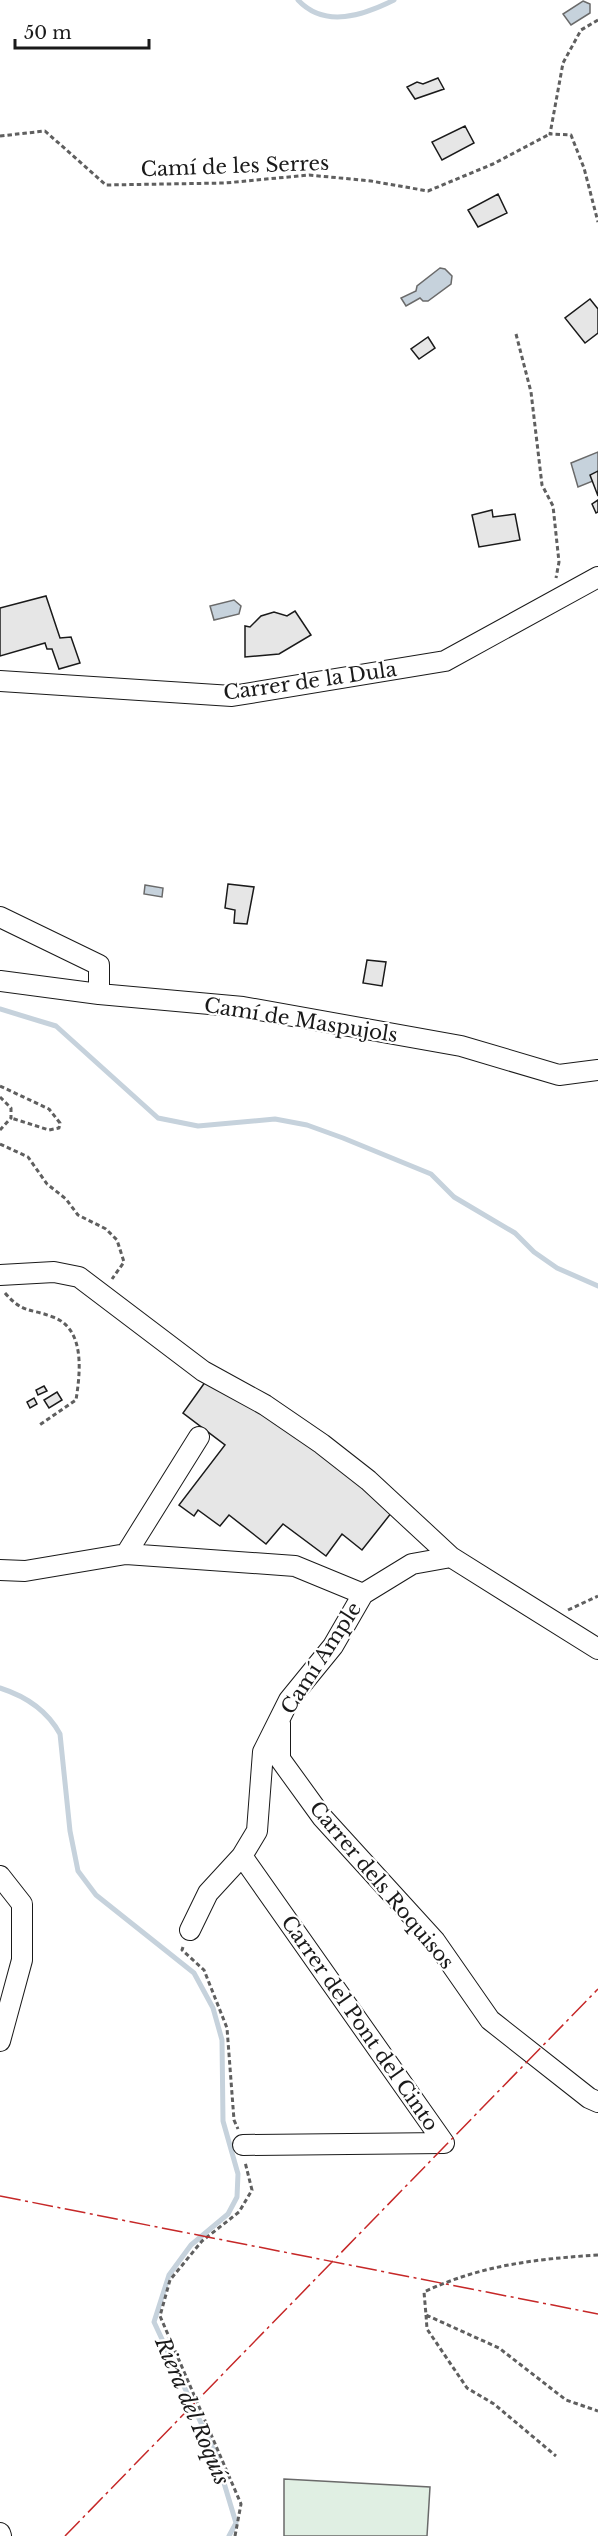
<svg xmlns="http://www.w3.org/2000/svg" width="598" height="2536" font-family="'Libre Baskerville',serif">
  <rect width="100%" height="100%" fill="#fff"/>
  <path fill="#e0efe3" stroke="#6a6a6a" stroke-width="1.5" d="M284,2479l146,8 -3,49h-143z"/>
  <path fill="#c6d2dc" stroke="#6a6a6a" stroke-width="1.5" d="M583,1l7,3v9l-19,12 -8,-11z
    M440,268l5,1 7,7 -1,8 -23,17h-5l-3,-3 -14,8 -5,-8 15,-7 1,-5z
    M598,452v19l-5,10 -15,6 -7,-24z
    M234,600l7,6 -2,8 -25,6 -4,-14z
    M145,885l18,3 -1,9 -18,-3z"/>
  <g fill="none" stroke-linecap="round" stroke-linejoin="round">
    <path stroke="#c6d2dc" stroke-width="5" d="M298,0c27,29 66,15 96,0
      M0,1009l56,17 102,92 40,8 77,-7 32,6 36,13 88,36 23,23 61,36 19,19 23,16 41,18
      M0,1688c25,8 47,22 60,46l10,97 8,40 18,24 98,78 19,35 9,32 1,81 15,53 -1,23 -9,17 -37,31 -22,30 -15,47 61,131 21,70 -7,13"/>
  </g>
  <path fill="#e6e6e6" stroke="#1a1a1a" stroke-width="1.5" d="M438,78l6,11 -29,10 -8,-12 10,-5 6,2z
    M465,126l9,17 -32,17 -10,-18z
    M498,194l9,19 -29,14 -10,-17z
    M590,299l8,10v24l-13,10 -20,-25z
    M428,337l7,11 -16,11 -8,-10z
    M598,471v25l-8,-21z
    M598,500v12l-2,1 -4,-9z
    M492,510l1,7 22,-3 5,26 -41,7 -7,-32z
    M46,596l14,42 11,-1 9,26 -21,6 -7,-20h-5l-2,-6 -45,13v-48z
    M295,611l16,24 -32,19 -34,3v-31l5,1 11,-11 13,-4 13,4z
    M228,884l26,3 -7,37 -13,-1 1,-13 -10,-2z
    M367,960l19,2 -4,24 -19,-3z
    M208,1378l59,31 129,98 -34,43 -20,-16 -16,22 -43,-32 -17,20 -37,-29 -9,11 -22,-16 -4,6 -15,-11 46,-60 -42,-32z
    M44,1386l3,5 -9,4 -2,-5z
    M57,1392l5,8 -13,8 -5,-8z
    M34,1398l3,6 -7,4 -3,-6z"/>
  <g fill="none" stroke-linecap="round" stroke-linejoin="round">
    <g stroke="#1a1a1a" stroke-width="22">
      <path id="minor" d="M0,681l232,15 213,-35 153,-84
        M0,917l99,48v29
        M0,981l99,13 144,13 218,39 98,29 39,-5
        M0,1275l54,-3 25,5 124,94 62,34 57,39 46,36 83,77
        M126,1554l73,-117
        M0,1570l25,1 101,-17 169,12 68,28
        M280,1723v36l42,58 113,124 55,79 99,78 9,4
        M242,1856l202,287 -201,2
        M0,1876l22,28v56l-22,81
        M190,1930l18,-37 34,-37 15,-25 6,-79 26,-52 44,-54 30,-52 49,-30 39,-7 147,92
        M0,2533l1,3"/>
    </g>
    <path stroke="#5f5f5f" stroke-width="3" stroke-dasharray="4.5 3" stroke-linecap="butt" d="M598,20l-17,10 -18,33 -13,71 21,1 13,33 14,54
      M0,136l45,-5 61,54 119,-2 84,-8 62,6 57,10 65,-27 57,-30
      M516,334l15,58 11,93 11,21 6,56 -3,16
      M0,1086l49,23 11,14 -1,5 -10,2 -38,-12
      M0,1097l11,11v10l-11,12
      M0,1144l28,13 19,27 19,15 12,16 28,14 11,11 7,22 -12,17
      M5,1293c18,21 25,15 48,24 33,12 27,57 23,83l-38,26
      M568,1610l30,-14
      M183,1947l-1,3 22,20 23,58 7,92 4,9
      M598,2255c-62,4 -117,10 -174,37l2,23 73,33 67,52 32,11
      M426,2315l1,14 40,59 27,16 62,52
      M235,2536l6,-32 -81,-188 10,-36 32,-39 37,-29 13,-22 -7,-28"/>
    <use href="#minor" stroke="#fff" stroke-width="20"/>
    <path stroke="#c62828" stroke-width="1.5" stroke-dasharray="21 4.5 3 4.5" stroke-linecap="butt" d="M0,2196l598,118
      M65,2536l533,-547"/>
  </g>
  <g text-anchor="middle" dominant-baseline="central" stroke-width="4.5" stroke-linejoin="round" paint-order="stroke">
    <g font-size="20" fill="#1a1a1a" stroke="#fff">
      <text transform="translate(235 166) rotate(-2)">Camí de les Serres</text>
      <text transform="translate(310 681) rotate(-8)">Carrer de la Dula</text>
      <text transform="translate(301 1020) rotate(9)">Camí de Maspujols</text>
      <text transform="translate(321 1658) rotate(-57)">Camí Ample</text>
      <text transform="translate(382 1885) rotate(50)">Carrer dels Roquisos</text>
      <text transform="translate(360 2023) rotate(55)">Carrer del Pont del Cinto</text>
    </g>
    <g font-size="21" font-style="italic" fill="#1a1a1a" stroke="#fff">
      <text transform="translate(192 2411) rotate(67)">Riera del Roquís</text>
    </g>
  </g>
  <path d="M15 39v9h134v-9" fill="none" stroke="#1a1a1a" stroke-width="3"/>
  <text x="24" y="39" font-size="18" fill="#1a1a1a" stroke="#ffffff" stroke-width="4.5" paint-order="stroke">50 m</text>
</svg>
